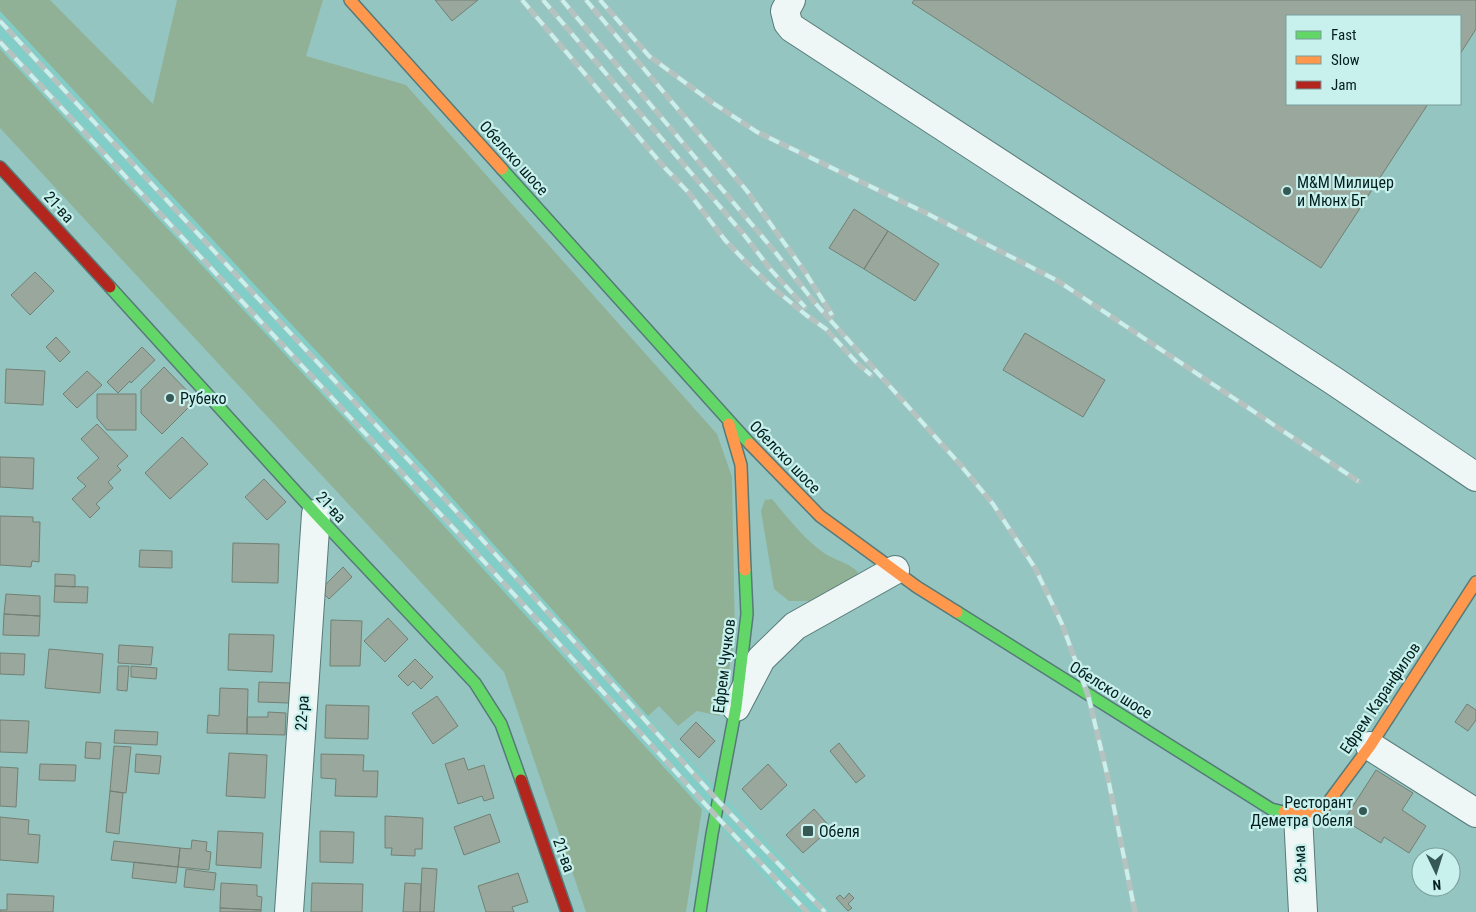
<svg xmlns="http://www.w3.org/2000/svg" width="1476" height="912" font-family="'Roboto Condensed',sans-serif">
  <rect width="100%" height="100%" fill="#95c5c1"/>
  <path fill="#80cec7" d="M0,11l427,459 221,246 184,196h-35l-394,-431 -403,-432z"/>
  <path fill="#90b196" d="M0,0h50l103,104 24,-104h146l-17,56 100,29 311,349 15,43 3,161 -15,78 -23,-5 -19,15 -19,-20 -11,10 -221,-246 -427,-459z
    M0,49l403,432 299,328 -16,103h-100l-82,-240 -504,-544z
    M772,499c16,19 32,40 52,54 12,8 22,8 34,19l-3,8 -46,21h-20l-15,-12 -13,-78 4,-11z"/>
  <path fill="#9aa79c" stroke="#728074" d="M435,0h43l-26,21z
    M914,0h562v29l-16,25v-38h-173v88h141l-107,164 -409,-265z
    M854,209l34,22 -24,38 -35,-21z
    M888,231l51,33 -24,37 -51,-32z
    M35,272l19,19 -24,24 -19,-20z
    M1025,333l80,47 -22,37 -80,-47z
    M56,337l14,15 -10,10 -14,-15z
    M142,347l13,13 -24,23 -1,-2 -12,12 -11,-11z
    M164,367l32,33 -34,34 -21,-21v-23z
    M6,369l39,2 -2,34 -38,-2z
    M87,371l15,14 -25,23 -14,-14z
    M97,394h39v36h-29l-10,-12z
    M97,424l31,32 -11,10 4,4 -13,12 5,6 -17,16 4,4 -10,10 -18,-19 14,-13 -9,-8 22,-20 -18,-19z
    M182,437l26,27 -38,35 -25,-26z
    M0,457l34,1 -1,31 -33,-2z
    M264,479l22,23 -19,18 -22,-23z
    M0,516l33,1v5h7l-1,40 -7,-1 -1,6 -31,-2z
    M233,543l46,1 -1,39 -46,-1z
    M140,550l32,1v17l-33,-1z
    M343,567l9,10 -23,22 -9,-9z
    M55,574l20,1v12l-20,-1z
    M55,586l33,1 -1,16 -33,-1z
    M6,594l34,2v20l-36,-2z
    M4,614l36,2 -1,20 -36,-1z
    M388,618l20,21 -23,23 -21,-21z
    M331,620l31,1 -2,45h-30z
    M229,634l45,1 -2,37 -44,-2z
    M119,645l34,2 -2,18 -33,-2z
    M49,649l54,5 -3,39 -55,-5z
    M0,653l25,1 -1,21 -24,-1z
    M415,659l18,18 -12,12 -8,-8 -5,5 -10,-10z
    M118,666h11l-2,25 -10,-1z
    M131,666l26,2 -1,11 -25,-2z
    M259,682l31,1 -1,20 -31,-1z
    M220,688l28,1 -1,45 -40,-1 1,-18 11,1z
    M437,696l21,30 -25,18 -21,-31z
    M1467,704l9,6v10l-8,11 -13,-9z
    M326,705l43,1 -1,33 -43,-1z
    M268,712l18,1 -1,22 -38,-1v-17h21z
    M0,720l29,1 -2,32 -27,-1z
    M696,722l19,19 -16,17 -19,-19z
    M115,730l43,2 -1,13 -43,-2z
    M86,742l15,1 -1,16 -15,-1z
    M839,743l26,33 -9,7 -26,-32z
    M114,746l17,1 -5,46 -16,-2z
    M229,753l38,2 -2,43 -39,-2z
    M136,754l25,2 -2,18 -24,-2z
    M321,754l43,1 -1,16h15l-1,26 -42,-1 1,-17 -15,-1z
    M464,758l4,12 16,-5 10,33 -10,3 -2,-5 -24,8 -13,-40z
    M40,764l36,1 -1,16 -36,-1z
    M768,764l19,21 -26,25 -19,-21z
    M0,767l18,1 -2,39 -16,-1z
    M1376,770l37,23 -11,17 24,16 -17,27 -25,-16 -3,6 -37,-23z
    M110,791l13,2 -4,41 -13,-2z
    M814,809l17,19 -28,25 -17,-18z
    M490,814l10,28 -36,13 -10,-28z
    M385,816l38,2 -1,31h-7v7l-24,-1 1,-7h-7z
    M0,817l29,3 -1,14 12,1 -2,28 -38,-3z
    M218,831l45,2 -2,35 -45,-3z
    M320,831l34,1 -1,31 -33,-1z
    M192,840l15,2 -1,9 5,1 -2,18 -31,-3 2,-19 11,1z
    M114,841l66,7 -2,19 -67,-7z
    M134,862l44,5 -2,16 -44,-5z
    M422,868l15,1 -3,43h-14z
    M186,869l30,4 -2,17 -30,-3z
    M518,873l10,29 -16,5 2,5h-28l-8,-26z
    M221,883l36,2v11l5,1 -1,13 -41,-2z
    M312,883l51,1 -1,28h-51z
    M405,883l16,1 -1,28h-17z
    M849,893l5,5 -6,6 4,4 -4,3 -12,-13 4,-3 4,4z
    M7,894l47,2 -1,16h-53v-2h7z
    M220,908l41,2v2h-41z"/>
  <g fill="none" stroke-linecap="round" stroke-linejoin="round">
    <g stroke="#567a78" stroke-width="30">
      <path id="street" d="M791,0l-6,11 3,12 4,5 542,353 142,96
        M736,707l25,-48 34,-33 100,-56
        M1370,746l106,67
        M1298,815l5,97
        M289,912l27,-398"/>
    </g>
    <g stroke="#567a78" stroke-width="14">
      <path id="fast" d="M502,169l248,275
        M110,287l206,227 159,169 26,41 20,56
        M957,612l314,197 13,3
        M700,912l12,-78 24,-127 11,-93 -2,-44"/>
    </g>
    <g stroke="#567a78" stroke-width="14">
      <path id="slow" d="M350,0l152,169
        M729,424l12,41 4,105
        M750,444l70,72 97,71 40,25
        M1284,812l14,3 26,-7 46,-62 106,-164"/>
    </g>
    <g stroke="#567a78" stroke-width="14">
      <path id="jam" d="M0,167l110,120
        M521,780l46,132"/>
    </g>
    <use href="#street" stroke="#eff6f6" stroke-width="28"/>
    <use href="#fast" stroke="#63d668" stroke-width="11"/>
    <use href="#slow" stroke="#ff974d" stroke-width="11"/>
    <use href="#jam" stroke="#b3261e" stroke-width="11"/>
    <g stroke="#b4c2c0" stroke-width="5.5">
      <path id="rail" d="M522,0l143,168 24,25 36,47 20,21 27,26 34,28 20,14 31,34 14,12
        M543,0l202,236 26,34 34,37
        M562,0l214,253 38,49 143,159 36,43 42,64 27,56 26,71 20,83 27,134
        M586,0l161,191 58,81 27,43
        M600,0l49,56 64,47 44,29 171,82 130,67 300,200
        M0,21l468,503 251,278 106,110
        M0,42l458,491 258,283 91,96"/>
    </g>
    <use href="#rail" stroke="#c8f1ed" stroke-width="4" stroke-dasharray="11" stroke-linecap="butt"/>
  </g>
  <g fill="#365956" stroke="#c8f1ed" stroke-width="2">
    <circle cx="1287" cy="191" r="5"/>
    <circle cx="170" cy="398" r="5"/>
    <circle cx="1363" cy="811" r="5"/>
    <rect x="802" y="825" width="12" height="12" rx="2.5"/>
  </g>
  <g text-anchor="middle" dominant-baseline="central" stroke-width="4.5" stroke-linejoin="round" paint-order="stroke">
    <g font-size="16" fill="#031f1d" stroke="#c8f1ed">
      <text transform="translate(514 158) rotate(48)">Обелско шосе</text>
      <text transform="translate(59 207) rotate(48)">21-ва</text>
      <text transform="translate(785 457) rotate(46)">Обелско шосе</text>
      <text transform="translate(331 507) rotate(47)">21-ва</text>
      <text transform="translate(724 666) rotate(-83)">Ефрем Чучков</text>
      <text transform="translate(1111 690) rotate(32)">Обелско шосе</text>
      <text transform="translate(1380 698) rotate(-56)">Ефрем Каранфилов</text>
      <text transform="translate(302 713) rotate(-86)">22-ра</text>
      <text transform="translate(564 855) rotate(70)">21-ва</text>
      <text transform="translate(1300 864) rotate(-93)">28-ма</text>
    </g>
    <g font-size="16" fill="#031f1d" stroke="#c8f1ed" text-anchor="start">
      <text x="1297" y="182">М&amp;M Mилицер<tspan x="1297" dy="18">и Мюнх Бг</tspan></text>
      <text x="180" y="398">Рубеко</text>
      <text x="1353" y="802" text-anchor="end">Ресторант<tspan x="1353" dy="18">Деметра Обеля</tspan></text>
      <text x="819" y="831">Обеля</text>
    </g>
  </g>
  <rect x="1286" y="15" width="175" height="90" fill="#c8f1ed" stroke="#799d9a"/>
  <rect x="1296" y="31" width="25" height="8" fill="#63d668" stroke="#799d9a"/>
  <text x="1331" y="40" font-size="15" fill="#031f1d">Fast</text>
  <rect x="1296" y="56" width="25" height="8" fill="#ff974d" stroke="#799d9a"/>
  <text x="1331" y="65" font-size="15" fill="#031f1d">Slow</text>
  <rect x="1296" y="81" width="25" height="8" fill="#b3261e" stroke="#799d9a"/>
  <text x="1331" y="90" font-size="15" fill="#031f1d">Jam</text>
  <g transform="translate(1436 872) rotate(176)"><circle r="24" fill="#c8f1ed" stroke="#799d9a"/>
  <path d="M0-4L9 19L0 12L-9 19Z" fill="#365956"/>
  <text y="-8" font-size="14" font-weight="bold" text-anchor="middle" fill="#031f1d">N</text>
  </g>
</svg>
